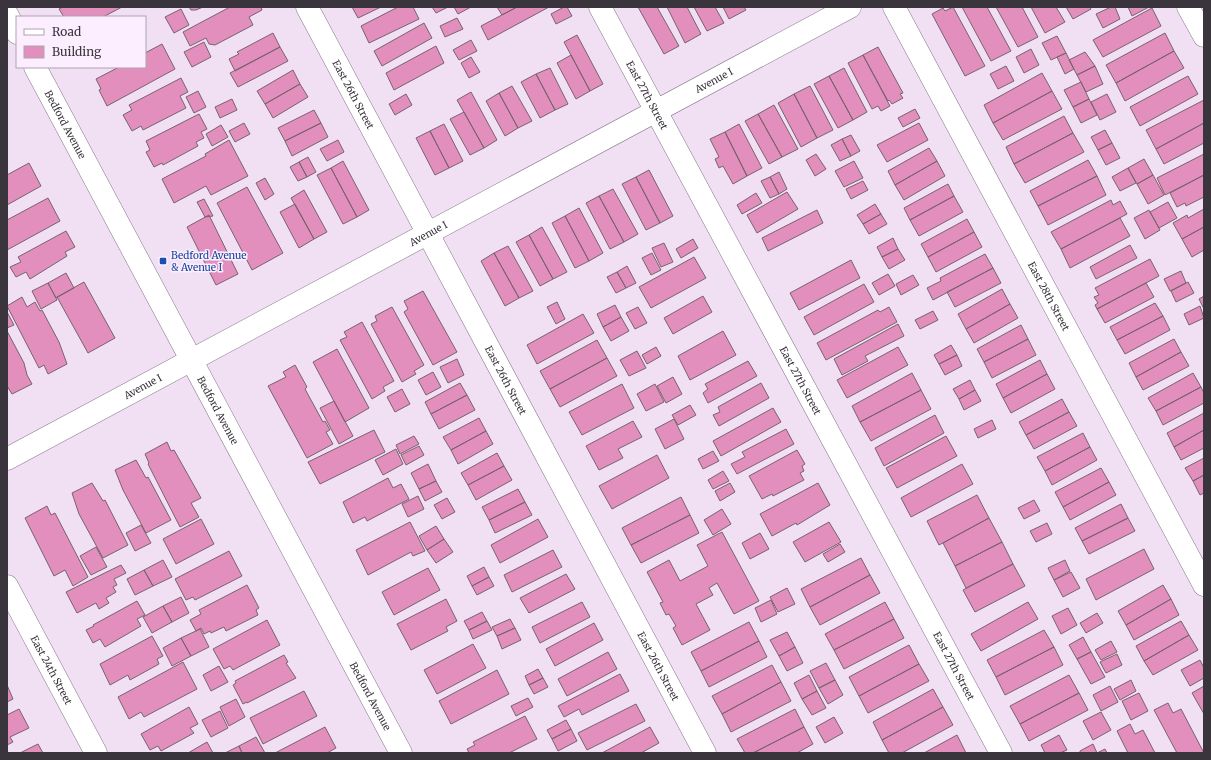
<svg xmlns="http://www.w3.org/2000/svg" width="1211" height="760" font-family="Merriweather,serif">
  <rect width="100%" height="100%" fill="#f1e0f4"/>
  <path fill="#e28fbd" stroke="#78626d" d="M63,7h59l-19,10h-39l-5,-8z
    M189,7h14l-7,3h-5z
    M230,7h31l1,3 -13,7 4,8 -38,20 -6,-1 -3,-6 -16,8 -7,-14z
    M352,7h29l-23,11z
    M398,7h15l6,12 -50,24 -8,-17z
    M432,7h16l-12,6z
    M454,7h17l-13,7z
    M497,7h20l-15,8z
    M517,7h32l-61,33 -7,-14z
    M564,7h3l5,9 -16,8 -5,-10z
    M638,7h19l22,39 -15,8z
    M667,7h20l14,27 -16,9z
    M694,7h21l9,16 -17,8z
    M723,7h21l2,3 -17,9z
    M953,7l32,59 -20,10 -33,-62 11,-6 2,3z
    M962,7h25l24,44 -20,10z
    M996,7h26l16,30 -20,10z
    M1031,7h25l9,15 -20,11z
    M1066,7h24l1,2 -18,10z
    M1111,7h4l5,12 -17,9 -7,-14z
    M1128,7h21l-17,9z
    M1152,8l9,18 -58,31 -10,-17z
    M181,9l8,16 -15,8 -9,-16z
    M457,18l6,11 -18,8 -5,-11z
    M424,23l8,15 -50,28 -8,-15z
    M273,33l7,14 -45,24 -6,-12 10,-5 -2,-2z
    M1165,33l9,18 -58,32 -10,-18z
    M577,35l26,49 -13,7 -26,-49z
    M1057,36l9,17 -15,7 -9,-17z
    M471,40l6,11 -18,9 -6,-10z
    M204,42l7,15 -19,10 -8,-15z
    M162,44l13,25 -68,37 -8,-16 2,-1 -5,-10 23,-12h26v-14z
    M436,46l8,17 -50,27 -8,-17z
    M280,47l8,14 -50,26 -8,-14z
    M878,47l25,46 -3,1 3,4 -11,6 -3,-4 -1,1 -25,-46z
    M1031,49l8,16 -15,8 -8,-16z
    M1174,51l10,17 -59,33 -9,-18z
    M1085,52l10,14 -18,9 -8,-15z
    M1066,53l8,16 -9,5 -8,-17z
    M571,55l19,36 -14,8 -19,-36z
    M863,55l27,51 -9,5 -3,-5 -6,3 -24,-46z
    M471,57l9,15 -11,6 -8,-15z
    M1006,66l8,15 -16,8 -8,-15z
    M1095,66l8,18 -17,8 -9,-17z
    M550,68l18,36 -13,6 -19,-36z
    M844,68l23,44 -14,8 -24,-44z
    M293,70l7,14 -35,20 -8,-13z
    M1042,73l10,18 -59,32 -9,-18z
    M536,74l19,36 -15,8 -19,-36z
    M829,76l24,44 -15,8 -24,-44z
    M1188,76l10,18 -58,32 -10,-19z
    M181,78l7,14 -8,4 6,12 -43,22 -2,-4 -9,5 -9,-16 9,-5 -3,-5z
    M1081,82l8,17 -16,8 -9,-17z
    M300,84l8,13 -35,21 -8,-14z
    M512,86l20,35 -14,7 -19,-35z
    M810,86l23,44 -16,8 -23,-44z
    M198,91l8,16 -12,6 -8,-16z
    M1052,91l10,18 -59,31 -10,-17z
    M471,92l26,48 -13,8 -27,-48z
    M499,93l19,35 -13,8 -19,-35z
    M406,94l6,11 -17,10 -6,-11z
    M794,94l23,44 -16,9 -23,-44z
    M1107,94l9,18 -16,8 -9,-18z
    M232,99l5,11 -17,8 -5,-11z
    M1089,99l8,16 -16,8 -8,-16z
    M1204,100v23l-48,26 -10,-19z
    M774,105l24,44 -16,8 -24,-43z
    M915,109l5,9 -17,9 -5,-9z
    M314,110l7,13 -36,18 -7,-13z
    M464,112l20,36 -14,7 -20,-36z
    M199,114l8,15 -6,3 3,6 -8,4 2,4 -35,19 -1,-2 -8,4 -8,-15 4,-2 -4,-9z
    M758,114l24,43 -13,7 -24,-43z
    M1064,116l9,17 -59,31 -8,-17z
    M244,123l6,11 -15,8 -6,-11z
    M321,123l7,14 -36,19 -7,-15z
    M919,123l9,17 -41,22 -10,-17z
    M1204,123v20l-40,21 -8,-15z
    M444,124l19,37 -14,7 -19,-37z
    M739,124l23,44 -15,8 -22,-44z
    M221,125l7,12 -16,9 -6,-12z
    M1105,130l7,13 -14,7 -7,-13z
    M430,131l19,37 -14,7 -19,-37z
    M725,132l22,44 -14,8 -10,-18 -4,2 -4,-9 4,-2 -9,-18z
    M1073,133l11,19 -59,31 -11,-19z
    M851,135l9,16 -9,5 -9,-17z
    M842,139l9,17 -11,5 -9,-16z
    M229,140l19,36 -37,19 -5,-9 -32,17 -12,-24 44,-23 -1,-2z
    M338,140l6,12 -17,9 -7,-12z
    M1112,143l8,15 -14,7 -8,-15z
    M929,148l8,13 -42,24 -7,-14z
    M816,154l10,15 -11,7 -9,-16z
    M1204,154v21l-39,20 -8,-17z
    M308,157l8,15 -9,5 -8,-15z
    M1144,159l9,16 -16,9 -9,-16z
    M1088,160l9,16 -59,30 -8,-15z
    M343,161l26,49 -12,7 -26,-49z
    M854,161l9,17 -19,9 -9,-16z
    M937,161l8,15 -41,24 -9,-15z
    M299,162l8,15 -9,4 -8,-14z
    M29,163l12,23 -34,19v-30z
    M331,168l26,49 -14,7 -26,-49z
    M1128,168l8,15 -16,8 -8,-14z
    M649,170l24,46 -13,7 -24,-46z
    M779,172l8,17 -8,5 -9,-17z
    M1153,175l11,20 -16,9 -11,-20z
    M1204,175v22l-18,9 -1,-3 -8,4 -7,-14z
    M1097,176l9,19 -58,30 -10,-19z
    M636,177l24,46 -14,7 -24,-46z
    M770,177l9,17 -9,4 -9,-17z
    M265,178l9,16 -9,6 -9,-17z
    M863,181l5,9 -17,9 -5,-10z
    M948,184l6,12 -44,24 -6,-12z
    M247,187l36,66 -31,17 -35,-67z
    M613,189l25,45 -14,8 -25,-46z
    M304,190l23,42 -13,7 -23,-41z
    M787,192l11,17 -41,24 -10,-18z
    M756,193l6,10 -20,11 -5,-9z
    M599,196l25,46 -14,7 -24,-46z
    M954,196l9,16 -44,24 -9,-16z
    M48,198l12,23 -53,29v-30z
    M204,199l9,17 -8,1 -8,-15z
    M1111,200l2,5 7,-4 7,13 -66,35 -10,-17z
    M1168,202l9,16 -18,10 -9,-16z
    M295,204l19,35 -15,9 -19,-36z
    M875,204l6,10 -18,10 -6,-9z
    M579,208l24,45 -14,8 -24,-45z
    M1204,209v18l-22,12 -9,-16 14,-8 1,3z
    M817,210l6,13 -55,28 -6,-13z
    M1149,210l11,20 -15,9 -11,-21z
    M881,214l6,10 -18,10 -6,-10z
    M209,215l29,59 -22,11 -29,-58z
    M565,216l24,45 -14,7 -23,-45z
    M1120,218l10,18 -60,32 -9,-19z
    M967,219l7,13 -46,25 -7,-13z
    M542,227l25,45 -14,7 -24,-44z
    M1204,227v23l-12,7 -10,-18z
    M66,231l9,16 -10,5 2,4 -37,23 -4,-7 -10,5 -6,-10 11,-5 -3,-5z
    M974,232l8,15 -46,25 -8,-15z
    M529,235l24,44 -13,7 -24,-44z
    M893,238l5,11 -16,8 -5,-10z
    M693,239l5,9 -17,10 -5,-9z
    M664,243l9,19 -12,5 -9,-19z
    M1130,245l7,13 -41,21 -6,-12z
    M508,246l25,45 -14,7 -25,-45z
    M898,249l7,11 -16,9 -7,-12z
    M494,253l25,45 -14,8 -24,-45z
    M652,253l9,17 -10,5 -9,-17z
    M985,254l8,14 -60,32 -6,-12 14,-7 -1,-3z
    M694,257l12,21 -55,30 -12,-21z
    M1150,259l9,17 -62,33 -2,-4 3,-2 -4,-6 5,-2 -4,-7z
    M851,260l9,18 -61,32 -9,-17z
    M627,266l9,17 -10,5 -9,-16z
    M993,268l8,15 -46,24 -8,-15z
    M1181,271l5,12 -16,8 -6,-12z
    M617,272l9,16 -10,5 -9,-16z
    M66,273l8,15 -18,10 -8,-15z
    M888,274l7,12 -16,9 -7,-12z
    M913,275l6,10 -18,10 -5,-11z
    M84,282l31,56 -27,15 -31,-56z
    M1188,282l6,11 -18,9 -5,-11z
    M48,283l9,17 -16,9 -9,-18z
    M1146,283l8,14 -49,26 -8,-14z
    M864,284l10,18 -60,33 -10,-18z
    M1002,289l8,15 -44,25 -8,-15z
    M423,291l34,61 -24,13 -29,-53 4,-3 -4,-8z
    M703,296l9,16 -39,22 -9,-16z
    M1204,296v13l-5,-10z
    M22,297l5,10 8,-5 5,9 2,-1 17,32 8,22 -19,10 -4,-9 -5,3 -32,-62z
    M557,302l8,17 -9,5 -9,-17z
    M1155,303l8,13 -46,24 -7,-13z
    M1010,304l8,14 -44,25 -8,-14z
    M615,305l6,12 -18,10 -6,-13z
    M1200,306l4,12 -15,7 -5,-11z
    M392,307l32,58 -10,6 2,3 -14,8 -31,-58 6,-3 -2,-5z
    M638,307l9,16 -12,6 -9,-16z
    M889,307l8,15 -71,38 -9,-17 61,-33 2,2z
    M933,311l5,9 -18,9 -5,-9z
    M7,312l7,13 -7,3z
    M583,314l11,19 -57,31 -10,-19z
    M1163,316l7,14 -45,24 -8,-14z
    M621,317l8,14 -18,10 -8,-14z
    M362,322l32,59 -11,6 2,4 -13,8 -32,-59 7,-3 -3,-5z
    M898,324l6,12 -39,20 3,5 -26,14 -8,-16z
    M1021,325l7,14 -44,23 -7,-13z
    M7,331l17,32 3,12 5,9 -20,10 -5,-8z
    M723,331l13,24 -46,25 -12,-24z
    M1028,339l8,16 -44,23 -8,-16z
    M1174,339l7,13 -45,25 -7,-14z
    M597,340l10,18 -57,31 -10,-18z
    M951,345l6,10 -18,9 -5,-9z
    M656,347l5,9 -14,8 -5,-9z
    M898,347l10,18 -61,33 -10,-18z
    M337,349l32,59 -24,14 -32,-60z
    M637,351l9,17 -17,8 -9,-16z
    M1181,352l8,14 -46,24 -7,-13z
    M957,355l5,11 -17,9 -6,-11z
    M607,358l10,18 -57,31 -10,-18z
    M457,359l7,16 -16,8 -8,-16z
    M1040,360l7,14 -44,24 -7,-14z
    M748,361l9,15 -49,27 -5,-10 5,-4 -3,-5z
    M295,365l12,22 -2,2 18,33 2,-1 5,9 -4,2 7,12 -26,14 -39,-72 18,-9 -3,-5z
    M433,372l8,15 -15,8 -8,-15z
    M912,373l9,17 -61,32 -8,-16z
    M1193,373l8,14 -45,24 -8,-13z
    M1047,374l8,15 -44,24 -8,-15z
    M673,377l9,17 -16,9 -9,-17z
    M970,380l5,10 -16,9 -6,-10z
    M460,383l7,12 -36,19 -6,-12z
    M761,383l8,15 -50,28 -6,-11 7,-3 -2,-5z
    M622,384l12,24 -52,27 -13,-23z
    M655,384l9,18 -18,9 -9,-17z
    M1201,387l3,6v10l-41,22 -7,-14z
    M402,389l8,15 -15,8 -8,-15z
    M921,390l10,19 -60,32 -11,-19z
    M975,390l6,11 -17,9 -5,-11z
    M467,395l8,15 -36,19 -8,-15z
    M1062,399l7,13 -43,23 -7,-13z
    M334,401l19,35 -14,8 -19,-36z
    M690,405l6,10 -18,10 -6,-10z
    M773,408l8,14 -60,34 -8,-15z
    M1069,412l8,14 -43,23 -8,-14z
    M1204,413v17l-30,17 -7,-14z
    M935,415l9,18 -60,33 -9,-18z
    M479,418l7,13 -35,19 -8,-13z
    M674,419l10,20 -19,10 -10,-20z
    M992,420l4,9 -18,9 -4,-9z
    M633,421l9,16 -24,12 5,9 -24,12 -13,-24z
    M786,429l8,15 -57,30 -6,-10 14,-7 -3,-5z
    M374,430l11,22 -65,32 -12,-22z
    M1204,430v18l-23,12 -7,-13z
    M486,431l7,13 -35,20 -7,-14z
    M1083,433l7,14 -45,24 -8,-14z
    M414,436l5,8 -19,10 -4,-9z
    M946,436l11,20 -60,32 -11,-20z
    M167,442l4,9 3,-1 27,48 -10,5 8,14 -19,10 -32,-63 1,-1 -4,-9z
    M419,446l5,9 -18,10 -5,-10z
    M1090,447l7,13 -45,25 -7,-14z
    M396,449l7,15 -20,11 -8,-15z
    M797,450l8,14 -3,2 2,5 -4,2 4,7 -31,16 -1,-2 -10,5 -13,-23z
    M713,451l6,10 -16,8 -5,-10z
    M497,453l7,13 -36,19 -7,-12z
    M657,455l12,23 -57,31 -13,-23z
    M1204,458v17l-11,6 -8,-13z
    M136,460l10,18 2,-1 23,43 -25,13 -23,-43 -8,-20z
    M428,464l8,17 -17,8 -8,-16z
    M962,464l11,20 -62,33 -10,-19z
    M504,466l8,14 -36,20 -8,-15z
    M1101,468l8,14 -46,25 -8,-15z
    M723,471l6,10 -16,8 -5,-9z
    M1204,475v18l-4,2 -7,-14z
    M388,478l5,10 8,-4 8,15 -42,22 -2,-4 -12,6 -10,-21z
    M436,481l6,11 -17,9 -6,-12z
    M1109,482l7,13 -46,25 -7,-13z
    M92,483l11,18 2,-1 23,45 -25,13 -24,-44 -7,-21z
    M730,483l5,9 -15,9 -5,-10z
    M818,483l12,22 -33,20 -1,-2 -24,13 -12,-22z
    M518,489l7,13 -36,18 -7,-13z
    M977,495l12,23 -50,27 -12,-24z
    M418,496l6,13 -16,8 -6,-13z
    M681,497l9,18 -59,30 -9,-17z
    M447,498l8,14 -13,7 -8,-14z
    M1034,500l6,11 -16,8 -6,-11z
    M525,502l7,13 -37,18 -6,-13z
    M1121,504l7,14 -46,23 -7,-13z
    M47,506l4,9 4,-2 33,64 -15,9 -8,-16 -11,6 -29,-58z
    M722,509l9,15 -18,11 -9,-15z
    M690,515l9,18 -58,30 -10,-18z
    M989,518l13,24 -47,24 -12,-23z
    M1128,518l7,13 -46,23 -7,-13z
    M201,519l13,25 -38,20 -13,-25z
    M538,519l10,18 -48,26 -9,-18z
    M410,522l15,29 -12,5 -2,-4 -43,23 -12,-25z
    M829,522l12,20 -36,20 -12,-20z
    M1047,523l5,11 -16,8 -6,-11z
    M141,525l10,18 -16,8 -9,-18z
    M436,526l8,13 -17,11 -8,-14z
    M722,532l37,69 -25,13 -17,-31 -8,5 4,7 -17,9 14,26 -28,15 -9,-17 3,-2 -7,-12 -3,1 -6,-12 3,-1 -16,-30 22,-12 11,21 28,-15 -11,-21z
    M760,533l9,16 -19,10 -8,-16z
    M444,539l9,13 -17,11 -9,-13z
    M1002,542l11,22 -47,24 -11,-22z
    M840,544l5,8 -17,10 -5,-8z
    M96,547l11,20 -16,8 -11,-19z
    M1144,549l10,20 -58,31 -10,-21z
    M553,550l9,17 -50,25 -8,-17z
    M229,551l13,25 -47,24 -2,-3 -7,3 -11,-21z
    M861,558l9,17 -60,32 -9,-18z
    M163,560l9,17 -19,9 -9,-16z
    M1065,560l5,11 -16,9 -6,-12z
    M1013,564l12,22 -50,26 -12,-22z
    M121,565l5,8 -12,6 3,6 -4,2 3,5 -10,6 3,5 -10,6 -3,-6 -19,10 -11,-21z
    M484,567l5,10 -17,9 -5,-10z
    M428,568l12,22 -46,25 -12,-23z
    M144,570l9,16 -18,9 -8,-16z
    M1071,572l9,16 -17,9 -9,-17z
    M566,574l9,15 -46,24 -9,-15z
    M870,575l10,18 -60,32 -10,-18z
    M489,577l5,9 -17,9 -5,-9z
    M247,585l12,23 -3,2 2,5 -32,16 -2,-4 -13,6 -1,-2 -6,3 -3,-6 -5,3 -6,-11 11,-6 -2,-4z
    M1163,585l8,14 -45,26 -8,-14z
    M787,588l8,16 -17,8 -8,-15z
    M181,597l8,16 -17,9 -9,-16z
    M446,599l11,22 -11,6 2,4 -37,19 -14,-26z
    M1171,599l8,16 -45,25 -8,-15z
    M771,600l6,14 -16,8 -6,-14z
    M137,601l8,14 -8,4 4,7 -36,21 -5,-8 -7,4 -7,-13 8,-4 -1,-1z
    M582,602l8,15 -50,26 -8,-16z
    M885,602l9,17 -60,31 -9,-16z
    M1028,602l10,17 -57,32 -10,-17z
    M163,606l9,16 -20,11 -9,-16z
    M1068,608l9,17 -16,9 -9,-18z
    M482,612l5,9 -18,9 -5,-9z
    M1097,613l6,10 -17,10 -6,-10z
    M510,619l5,9 -18,8 -5,-9z
    M894,619l10,19 -60,31 -10,-19z
    M267,620l13,25 -47,25 -3,-4 -6,3 -11,-20z
    M487,621l5,9 -19,9 -4,-9z
    M1181,621l8,14 -45,26 -8,-15z
    M749,622l10,19 -58,30 -10,-19z
    M594,623l9,17 -48,26 -9,-17z
    M515,628l6,12 -19,9 -5,-13z
    M200,629l9,18 -18,9 -10,-18z
    M1044,630l10,17 -58,30 -9,-17z
    M787,632l8,15 -16,9 -9,-16z
    M1189,635l9,15 -45,25 -9,-14z
    M152,636l11,20 -6,3 2,5 -29,16 -2,-5 -18,10 -10,-21z
    M1083,637l8,15 -14,7 -8,-14z
    M181,638l10,18 -19,10 -9,-18z
    M759,641l8,16 -58,30 -8,-16z
    M1111,641l6,11 -16,8 -6,-10z
    M473,644l13,24 -49,26 -13,-24z
    M909,645l10,19 -60,32 -10,-19z
    M795,647l8,16 -16,8 -8,-15z
    M1054,647l9,18 -58,30 -9,-18z
    M608,652l9,17 -50,27 -9,-17z
    M1091,652l14,25 -14,7 -14,-25z
    M1117,654l5,11 -16,8 -6,-11z
    M284,655l4,7 -2,1 10,15 -49,25v-1l-4,2 -10,-19 3,-2 -1,-2z
    M1200,660l4,8v10l-14,8 -9,-16z
    M183,662l14,27 -53,28 -3,-5 -12,7 -11,-22z
    M826,663l9,17 -16,8 -9,-17z
    M919,664l10,17 -61,32 -9,-17z
    M772,665l9,17 -59,32 -10,-18z
    M219,666l9,16 -17,9 -8,-16z
    M538,669l5,9 -14,7 -4,-9z
    M497,670l12,24 -58,30 -12,-23z
    M620,674l9,17 -47,24 -3,-6 -15,8 -6,-11z
    M809,675l8,16 -15,8 -8,-16z
    M1069,675l10,18 -59,31 -10,-18z
    M543,678l5,9 -14,7 -5,-9z
    M835,680l8,15 -15,9 -9,-16z
    M1131,680l5,11 -16,9 -6,-11z
    M781,682l10,19 -60,31 -9,-18z
    M7,685l6,14 -6,3z
    M1110,686l8,16 -17,9 -8,-16z
    M1204,686v28l-12,-21z
    M933,689l10,18 -61,33 -9,-18z
    M304,691l13,25 -54,28 -13,-26z
    M817,691l9,17 -14,7 -10,-16z
    M1079,693l9,17 -59,31 -9,-17z
    M1139,693l9,18 -17,9 -9,-19z
    M528,698l5,9 -17,9 -5,-10z
    M236,699l9,18 -16,9 -9,-19z
    M1168,703l5,10 8,-4 23,44h-27l-23,-43z
    M636,704l9,17 -58,29 -9,-17z
    M189,707l9,17 -8,4 4,5 -33,18 -3,-5 -8,4 -9,-16z
    M943,707l10,18 -51,28h-13l-7,-13z
    M19,709l10,19 -19,9 3,5 -6,3v-30z
    M795,709l9,18 -51,26h-8l-8,-14z
    M220,711l8,17 -17,9 -9,-17z
    M1101,712l10,18 -18,10 -10,-19z
    M525,716l12,23 -28,14h-40l-2,-4 8,-4 -2,-3z
    M834,717l9,16 -18,10 -9,-16z
    M566,720l5,9 -19,10 -5,-9z
    M1130,724l5,10 8,-4 12,23h-27l-11,-22z
    M325,727l11,21 -9,5h-52z
    M650,727l9,16 -18,10h-39z
    M804,727l9,17 -16,9h-44z
    M571,729l6,12 -19,10 -6,-12z
    M957,735l9,18h-42z
    M1059,735l8,15 -7,3h-15l-4,-8z
    M256,737l9,16h-23l-3,-7z
    M207,742l6,11h-25z
    M38,744l5,9h-23z
    M1093,744l4,9 8,-4 2,4h-27v-2z
    M239,746l3,7h-17z"/>
  <g fill="none" stroke-linecap="round" stroke-linejoin="round">
    <g stroke="#88788b" stroke-width="23">
      <g id="minor">
        <path id="s1" d="M307,7l398,746"/>
        <path id="s2" d="M600,7l401,746"/>
        <path id="s3" d="M894,7l310,578"/>
        <path d="M1188,7l16,29"/>
        <path id="s4" d="M7,459l843,-452"/>
        <path id="s5" d="M7,586l89,167"/>
      </g>
    </g>
    <g stroke="#88788b" stroke-width="23">
      <g id="major">
        <path d="M7,14l10,19"/>
        <path id="s6" d="M35,67l366,686"/>
      </g>
    </g>
    <use href="#minor" stroke="#fff" stroke-width="22"/>
    <use href="#major" stroke="#fff" stroke-width="22"/>
  </g>
  <rect fill="#1a4fb4" stroke="#fceeff" stroke-width="1.5" x="159" y="257" width="8" height="8" rx="2"/>
  <g text-anchor="middle" dominant-baseline="central" stroke-width="3" stroke-linejoin="round" paint-order="stroke">
    <g font-size="10" fill="#3a343c" stroke="#fceeff">
      <text stroke="none"><textPath href="#s4" startOffset="802">Avenue I</textPath></text>
      <text stroke="none"><textPath href="#s1" startOffset="99">East 26th Street</textPath></text>
      <text stroke="none"><textPath href="#s2" startOffset="100">East 27th Street</textPath></text>
      <text stroke="none"><textPath href="#s6" startOffset="65">Bedford Avenue</textPath></text>
      <text stroke="none"><textPath href="#s4" startOffset="478">Avenue I</textPath></text>
      <text stroke="none"><textPath href="#s3" startOffset="328">East 28th Street</textPath></text>
      <text stroke="none"><textPath href="#s1" startOffset="423">East 26th Street</textPath></text>
      <text stroke="none"><textPath href="#s2" startOffset="424">East 27th Street</textPath></text>
      <text stroke="none"><textPath href="#s4" startOffset="154">Avenue I</textPath></text>
      <text stroke="none"><textPath href="#s6" startOffset="389">Bedford Avenue</textPath></text>
      <text stroke="none"><textPath href="#s2" startOffset="748">East 27th Street</textPath></text>
      <text stroke="none"><textPath href="#s1" startOffset="747">East 26th Street</textPath></text>
      <text stroke="none"><textPath href="#s5" startOffset="95">East 24th Street</textPath></text>
      <text stroke="none"><textPath href="#s6" startOffset="713">Bedford Avenue</textPath></text>
    </g>
    <g font-size="10" fill="#164399" stroke="#fceeff" text-anchor="start">
      <text x="171" y="255">Bedford Avenue<tspan x="171" dy="12">&amp; Avenue I</tspan></text>
    </g>
  </g>
  <rect width="1211" height="760" fill="none" stroke="#3a343c" stroke-width="16"/>
  <rect x="16" y="16" width="130" height="52" fill="#fceeff" stroke="#aea4b1"/>
  <rect x="24" y="29" width="20" height="6" fill="#ffffff" stroke="#aea4b1"/>
  <text x="52" y="36" font-size="12" fill="#3a343c">Road</text>
  <rect x="24" y="46" width="20" height="12" fill="#e28fbd" stroke="#aea4b1"/>
  <text x="52" y="56" font-size="12" fill="#3a343c">Building</text>
</svg>
